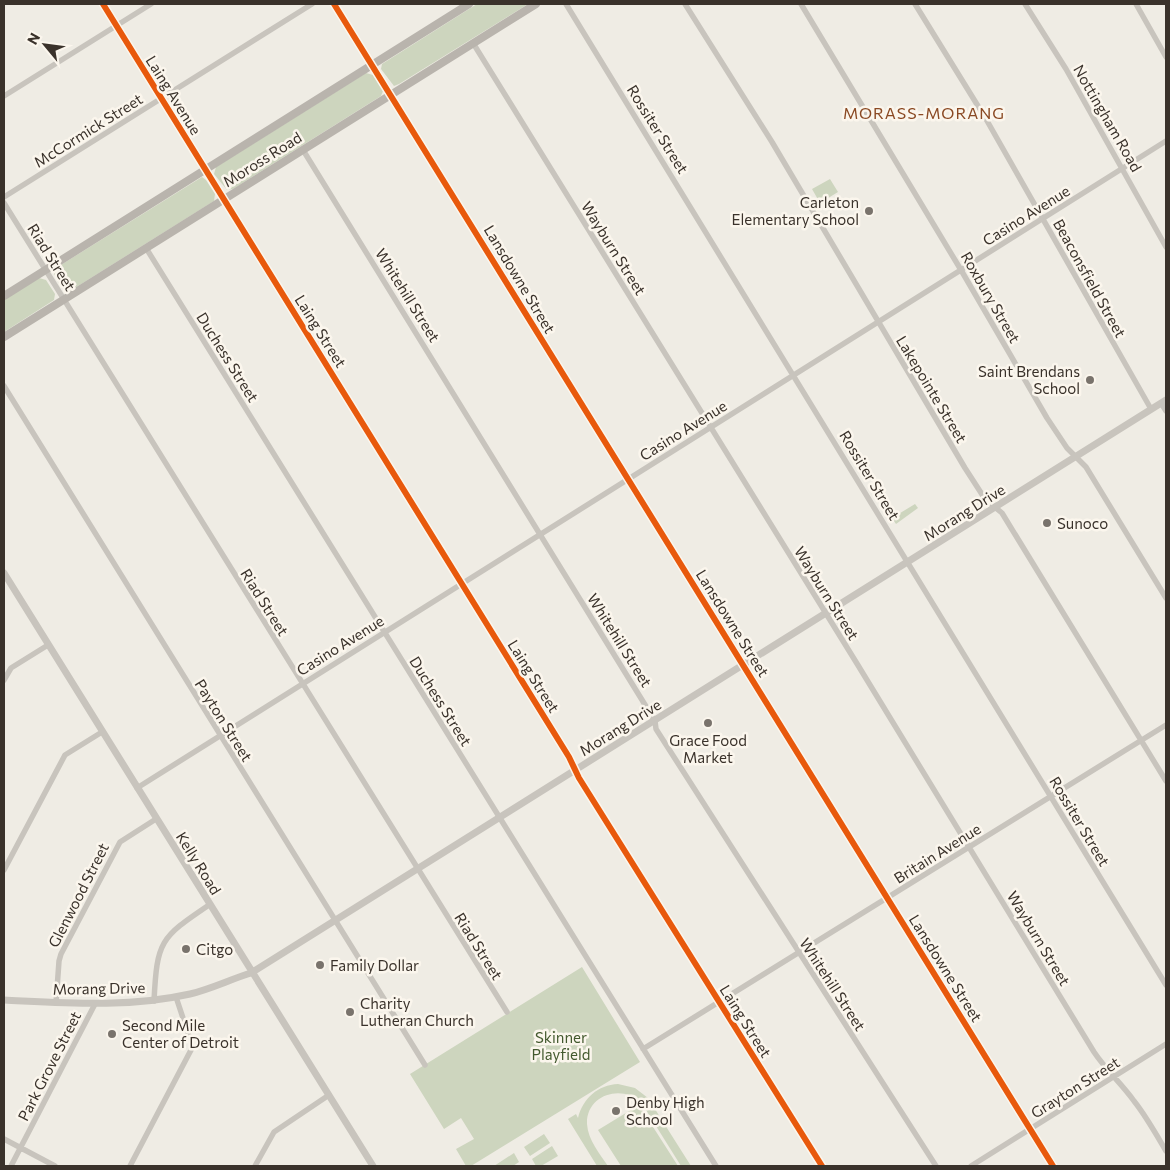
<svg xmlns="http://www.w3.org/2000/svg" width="1170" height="1170" font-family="Commissioner,sans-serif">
  <rect width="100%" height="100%" fill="#efece4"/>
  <path fill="#cdd5be" d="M477,4h51l-129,80 -5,2 -13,-17 1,-5z
    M366,73l7,2 10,16 -2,5 -148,93 -6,1 -13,-16 2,-7z
    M202,177l4,3 9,14 -1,7 -144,90 -8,-3 -8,-14 2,-6z
    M830,179l8,13 -18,11 -8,-14z
    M39,278l7,2 9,14 -1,6 -50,32v-32z
    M915,504l3,4 -22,16 -4,-6z
    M582,967l58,95 -169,104h-5l-10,-17 18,-10 -13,-21 -17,11 -34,-55z
    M618,1084l17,4 13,10 43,68h-10l-40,-64c-20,-18 -55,-7 -54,22 1,16 13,30 21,42h-11l-29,-47 8,-5 2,4c5,-20 20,-33 40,-34z
    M639,1105l39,61h-57l-23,-36z
    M544,1134l6,9 -20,13 -6,-9z
    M552,1146l6,10 -17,10h-5l-4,-7z
    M514,1153l5,9 -6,4h-19z"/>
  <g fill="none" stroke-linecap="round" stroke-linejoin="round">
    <path stroke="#c8c4bd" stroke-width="5.5" d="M103,4l466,753 10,21 243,388
      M334,4l719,1162
      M566,4l600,981
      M685,4l87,138 193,326 20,31 17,14 164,268
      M801,4l160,266 86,148 20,30 19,19 80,131
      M915,4l71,115 165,290
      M1025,4l41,65 100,178
      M1136,4l30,53
      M473,43l383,619 238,390c12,18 27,31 40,49 12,15 22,33 32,50
      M4,96l147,-92
      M303,150l344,558 8,13 1,8 280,437
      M4,197l308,-193
      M4,203l503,809
      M146,248l570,918
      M4,386l421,679
      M1161,403l5,8
      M4,680l7,-12 37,-23
      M137,788l1029,-647
      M4,870l61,-115 37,-23
      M154,1001c3,-60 6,-63 55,-96
      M56,1003l3,-42 2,-7 59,-112 36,-23
      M643,1049l523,-324
      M4,1139l51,27
      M11,1166l84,-162
      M130,1166l61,-116v-8l-15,-45
      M255,1166l19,-34 55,-37
      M971,1166l195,-122"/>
    <path stroke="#c8c4bd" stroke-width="7" d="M4,573l369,593
      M4,1000c63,3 124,8 186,-6 21,-5 41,-15 61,-21l915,-573"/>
    <path stroke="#b9b4ad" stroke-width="8" d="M4,296l465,-292
      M4,337l532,-333"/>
    <g stroke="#fbf6ed" stroke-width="9">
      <path id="cycleway" d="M103,4l466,753 10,21 243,388
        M334,4l719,1162"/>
    </g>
    <use href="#cycleway" stroke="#e8590c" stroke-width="6"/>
  </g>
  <g fill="#79736c" stroke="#fbf6ed" stroke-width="2">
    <circle cx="869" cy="211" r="5"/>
    <circle cx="1090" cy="380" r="5"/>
    <circle cx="1047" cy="523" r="5"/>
    <circle cx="708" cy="723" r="5"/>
    <circle cx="186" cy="949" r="5"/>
    <circle cx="320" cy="965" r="5"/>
    <circle cx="350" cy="1012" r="5"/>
    <circle cx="112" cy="1034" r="5"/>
    <circle cx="616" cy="1111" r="5"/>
  </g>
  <g text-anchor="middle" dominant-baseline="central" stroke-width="5" stroke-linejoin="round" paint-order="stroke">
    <g font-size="15" fill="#3a322b" stroke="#fbf6ed">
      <text transform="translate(174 95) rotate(58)">Laing Avenue</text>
      <text transform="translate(1108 118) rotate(60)">Nottingham Road</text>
      <text transform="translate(658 129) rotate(58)">Rossiter Street</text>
      <text transform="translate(88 130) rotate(-32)">McCormick Street</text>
      <text transform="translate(262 159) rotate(-32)">Moross Road</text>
      <text transform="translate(1026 215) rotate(-32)">Casino Avenue</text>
      <text transform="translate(614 248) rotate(58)">Wayburn Street</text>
      <text transform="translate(52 257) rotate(58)">Riad Street</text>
      <text transform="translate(1090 278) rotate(61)">Beaconsfield Street</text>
      <text transform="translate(520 279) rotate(59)">Lansdowne Street</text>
      <text transform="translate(408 295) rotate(58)">Whitehill Street</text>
      <text transform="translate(991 297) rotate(60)">Roxbury Street</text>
      <text transform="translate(321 331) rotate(58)">Laing Street</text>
      <text transform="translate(228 357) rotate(58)">Duchess Street</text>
      <text transform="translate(932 389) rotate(59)">Lakepointe Street</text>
      <text transform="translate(683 430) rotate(-32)">Casino Avenue</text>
      <text transform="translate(870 475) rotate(59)">Rossiter Street</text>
      <text transform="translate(964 512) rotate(-32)">Morang Drive</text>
      <text transform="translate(827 593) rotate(58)">Wayburn Street</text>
      <text transform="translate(265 602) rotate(58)">Riad Street</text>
      <text transform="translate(733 623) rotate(58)">Lansdowne Street</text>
      <text transform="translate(620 640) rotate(58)">Whitehill Street</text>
      <text transform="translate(340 645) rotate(-32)">Casino Avenue</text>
      <text transform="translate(534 676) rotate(58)">Laing Street</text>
      <text transform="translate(441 701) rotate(58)">Duchess Street</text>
      <text transform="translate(224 720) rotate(58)">Payton Street</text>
      <text transform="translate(620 727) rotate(-32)">Morang Drive</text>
      <text transform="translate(1080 821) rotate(59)">Rossiter Street</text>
      <text transform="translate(937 853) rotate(-32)">Britain Avenue</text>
      <text transform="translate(199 863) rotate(58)">Kelly Road</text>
      <text transform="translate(78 895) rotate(-63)">Glenwood Street</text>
      <text transform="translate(1039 938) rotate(59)">Wayburn Street</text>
      <text transform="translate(479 946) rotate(58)">Riad Street</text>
      <text transform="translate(946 968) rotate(58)">Lansdowne Street</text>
      <text transform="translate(833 984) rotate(57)">Whitehill Street</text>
      <text transform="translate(99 988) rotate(-1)">Morang Drive</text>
      <text transform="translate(746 1021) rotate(58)">Laing Street</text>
      <text transform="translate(49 1066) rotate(-63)">Park Grove Street</text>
      <text transform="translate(1075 1087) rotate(-32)">Grayton Street</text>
    </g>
    <g font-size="15" fill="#3a322b" stroke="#fbf6ed" text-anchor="start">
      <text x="859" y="202" text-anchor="end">Carleton<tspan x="859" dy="17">Elementary School</tspan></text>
      <text x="1080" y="371" text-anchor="end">Saint Brendans<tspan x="1080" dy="17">School</tspan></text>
      <text x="1057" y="523">Sunoco</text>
      <text x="708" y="740" text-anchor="middle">Grace Food<tspan x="708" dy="17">Market</tspan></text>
      <text x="196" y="949">Citgo</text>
      <text x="330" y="965">Family Dollar</text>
      <text x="360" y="1003">Charity<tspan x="360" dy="17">Lutheran Church</tspan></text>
      <text x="122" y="1025">Second Mile<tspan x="122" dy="17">Center of Detroit</tspan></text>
      <text x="626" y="1102">Denby High<tspan x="626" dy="17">School</tspan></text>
    </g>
    <g font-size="15" fill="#43592e" stroke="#fbf6ed">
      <text x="561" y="1037">Skinner<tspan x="561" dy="17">Playfield</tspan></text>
    </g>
    <g font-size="16" letter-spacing="1" fill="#8a4923" stroke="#fbf6ed">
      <text x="924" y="112">MORASS-MORANG</text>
    </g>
  </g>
  <rect width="1170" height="1170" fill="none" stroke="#3a322b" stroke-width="10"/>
  <g transform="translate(45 45) rotate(299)" stroke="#fbf6ed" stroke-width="4" paint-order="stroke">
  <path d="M0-4L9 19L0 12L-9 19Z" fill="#3a322b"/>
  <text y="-8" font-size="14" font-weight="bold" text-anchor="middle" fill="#3a322b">N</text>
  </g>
</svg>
